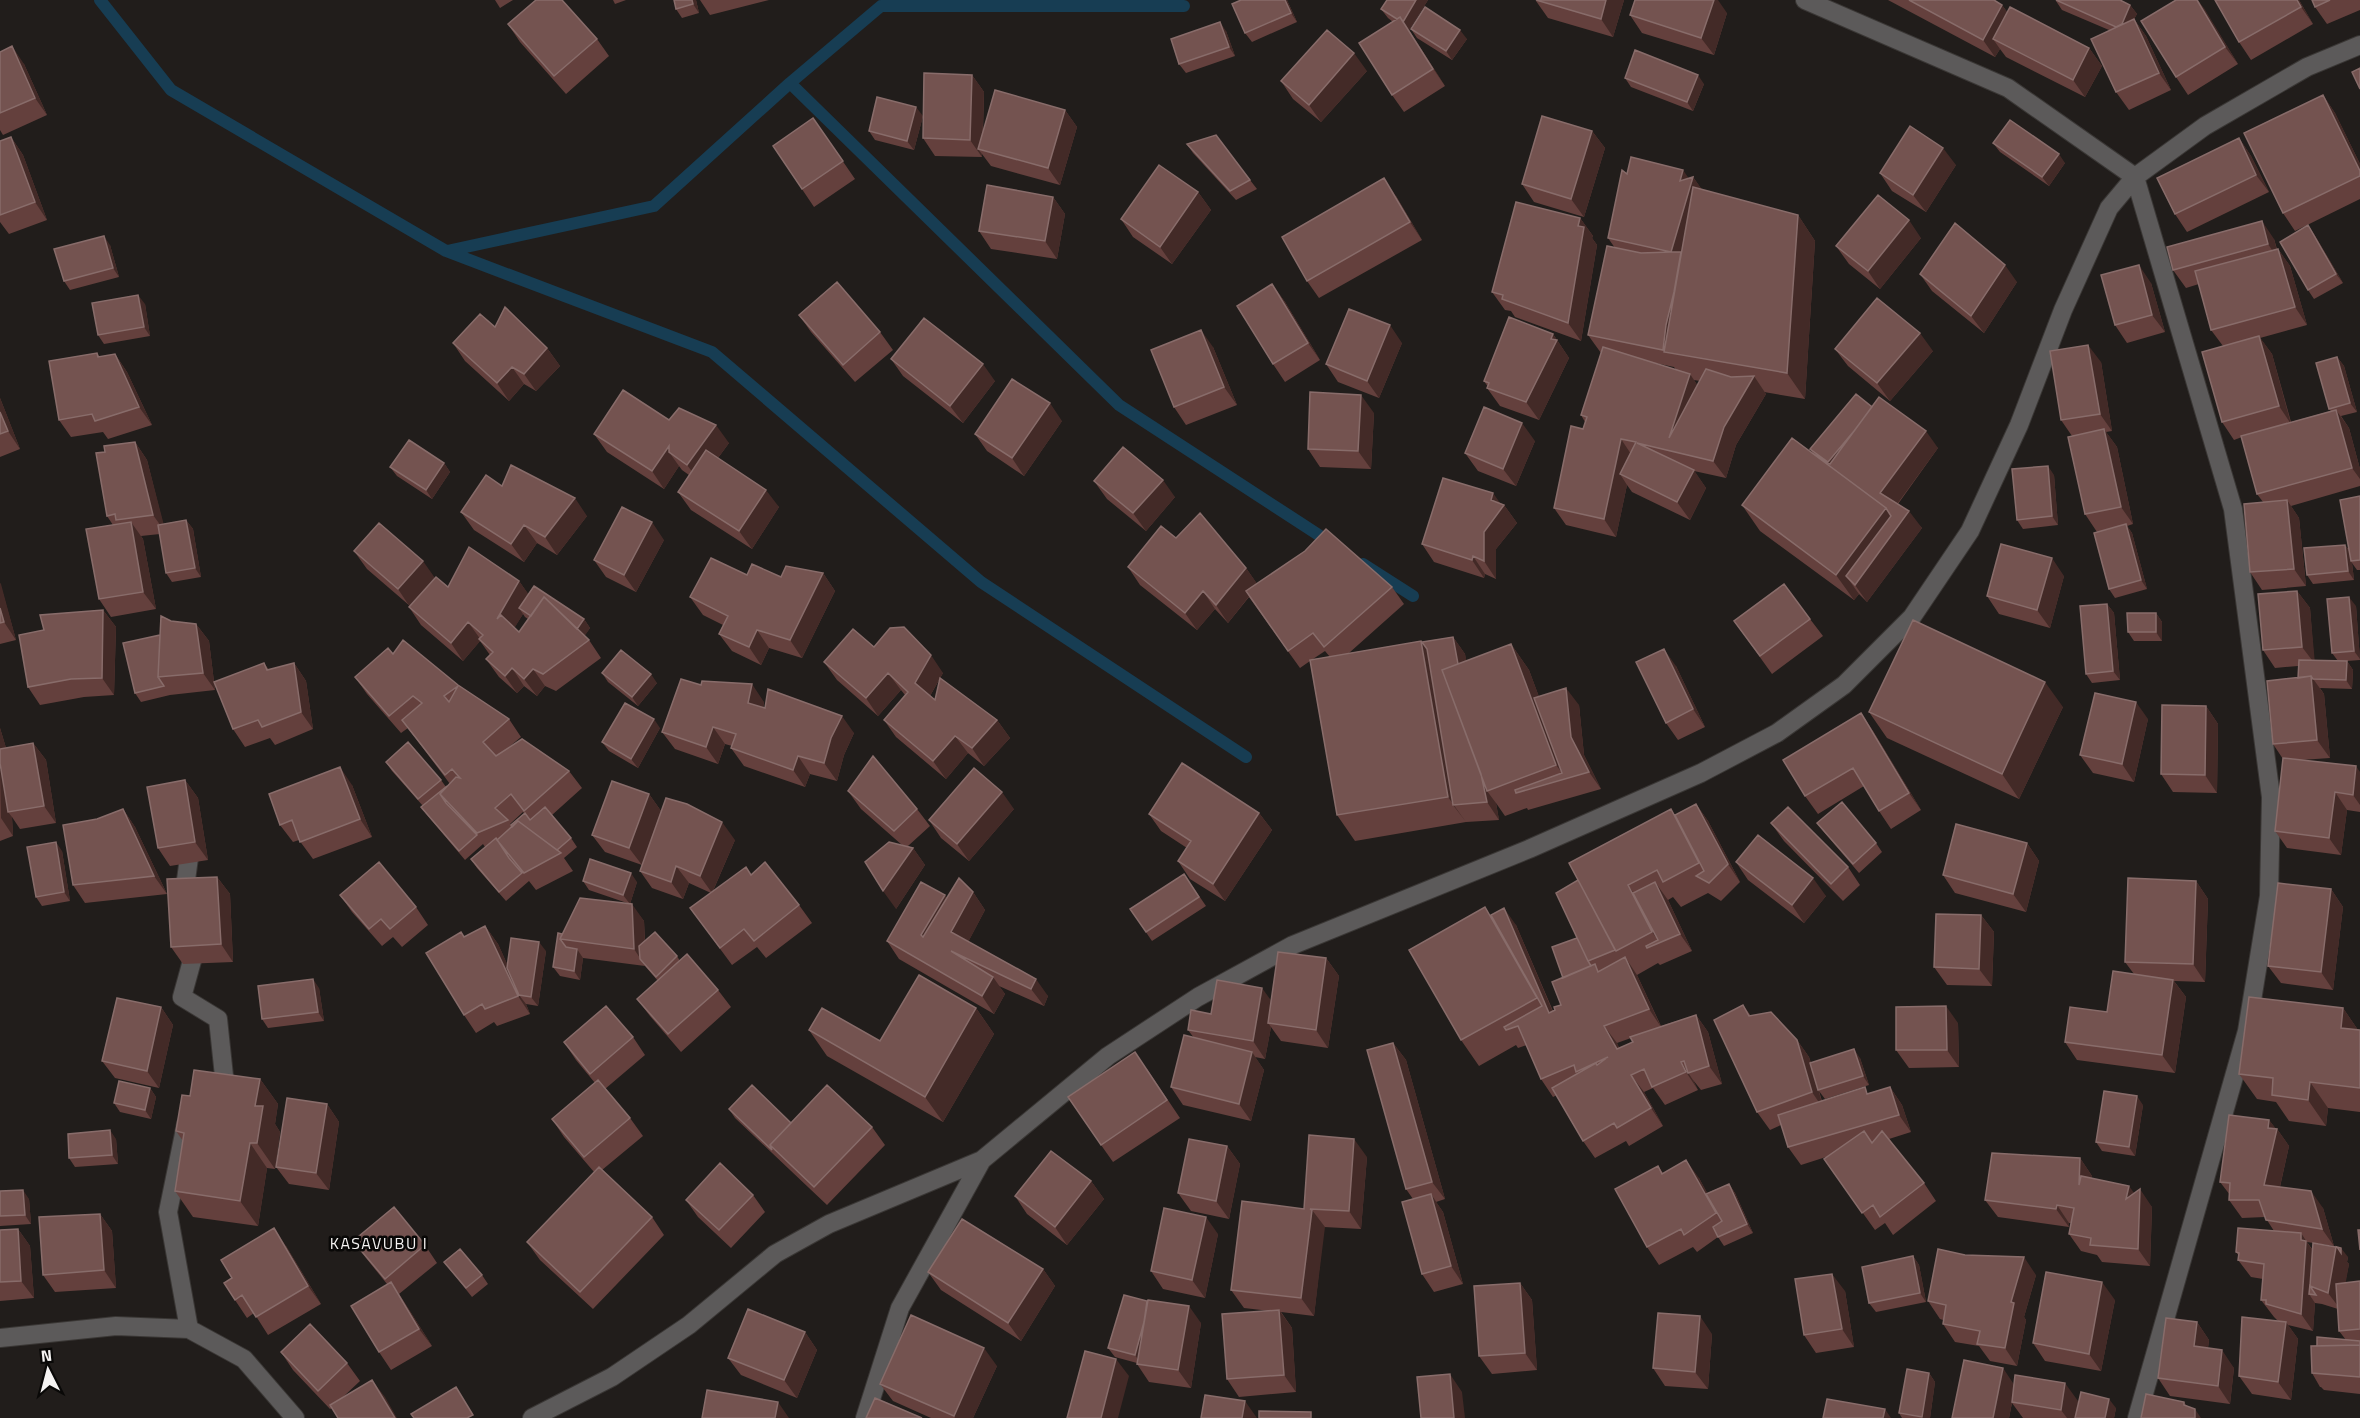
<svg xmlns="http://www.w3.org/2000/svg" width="2360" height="1418" font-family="'Titillium Web',sans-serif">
  <rect width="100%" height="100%" fill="#211d1b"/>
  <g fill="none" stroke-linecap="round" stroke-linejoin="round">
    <path stroke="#173d53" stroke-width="12" d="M100,0l71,90 275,161 266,101 269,230 265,175
      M790,83l329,322 212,138
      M447,251l207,-45 136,-123 91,-77h303
      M1363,564l50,32"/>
    <g stroke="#3a3735" stroke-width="20">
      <path id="street" d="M1805,0l203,88 127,89 98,332 38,288 -2,99 -22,135 -110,387
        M183,902l8,-59
        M192,940l3,10 -13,47 36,22 6,57 -14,17
        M189,1329l-21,-117 18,-88 3,-5
        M0,1338l116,-12 73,3 55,30 51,59
        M532,1418l80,-41 77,-52 86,-71 54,-30 153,-64 126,-104 90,-59 95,-52 236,-96 172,-76 76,-40 67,-48 68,-68 58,-86 49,-106 44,-115 46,-102 26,-31 70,-51 102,-59 53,-22
        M865,1418l35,-110 82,-148"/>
    </g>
    <use href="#street" stroke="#5c5a5a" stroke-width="18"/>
  </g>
  <path fill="#64403d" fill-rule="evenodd" d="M495,0h18l-13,8z
    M613,0h13l-11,4z
    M696,0l3,13 -17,5 -6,-9z
    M700,0h69l-59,15z
    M1241,0h46l10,22 -45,20 -7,-9z
    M1387,0h41l-19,30 36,56 -41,26 -12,-17 1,-73 -5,-4 -7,-9z
    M1624,0l-11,37 -65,-19 -12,-17z
    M1888,0h106l8,5 5,7 82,36 13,18 -17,31 -79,-40 -6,-8 -5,8z
    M2176,0h22l40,64 -50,31 -12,-18z
    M2215,0h84l14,24 -62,36 -12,-18z
    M2312,0h48v10l-33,14 -12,-17z
    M2056,1l74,4 7,9 -3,5 12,17 25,54 -42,20 -13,-18 -7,-62 -47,-20z
    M1727,13l-13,42 -72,-22 -12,-18z
    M508,24l89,15 12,17 -43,38 -46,-52z
    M1411,29l56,10 -15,21 -35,-22z
    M1226,31l9,25 -49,17 -7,-9z
    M0,52l24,12 23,51 -44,20 -3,-5z
    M1367,71l-46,51 -28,-23 -12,-18z
    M972,75l12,17 -1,41 82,-23 12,17 -17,58 -69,-19 -9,-12v3l-47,-1 -12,-18z
    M1625,78l79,6 -11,27 -62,-24z
    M2323,95l12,18 25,51v35l-65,32 -12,-18z
    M923,116l-9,34 -39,-10 -6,-9z
    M813,118l42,61 -41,28 -41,-61z
    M1592,131l13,17 -21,69 -50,-15 -12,-18z
    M11,137l12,18 24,65 -38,14 -9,-12v-81z
    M2239,138l12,18 18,36 -82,40 -12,-18z
    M1993,143l72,20 -16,23 -49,-34z
    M1187,144l63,36 7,9 -21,11 -43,-47z
    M1956,165l-30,47 -34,-21 -12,-18z
    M1627,174l62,5 4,-2 9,13 96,25 17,26 -10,158 -41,-7 2,2 -30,51 -10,33 -32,-7 12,17 -16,32 -58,-28 -5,-7 -11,52 -50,-12 -12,-17 29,-79 2,-7 -4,-7 20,-62 -13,-18 27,-87 -7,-10zM1655,363l19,4 2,3zM1694,380l6,1 -3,4z
    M1198,192l13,18 -39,54 -39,-27 -12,-18z
    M1396,196l26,44 -103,58 -12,-17z
    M1053,197l12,17 -8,45 -66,-10 -12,-18z
    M1580,218l13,18 -1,2 5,7 -16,96 -66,-24 -4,-6 -6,-1 -13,-18z
    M2308,225l6,9 29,49 -29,16 -6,-9z
    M1921,238l-41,51 -31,-25 -13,-18z
    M2274,239l3,10h1l12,17 17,59 -47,13 12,16 19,68 40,-11 -2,-2 8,-52 7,9 13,46 -16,4 8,12 11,41v17l-69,20 8,12 7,68 -44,4 -12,-18 13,-70 -6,-8 -15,-57 -8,3 -12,-18 1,-76 -12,-16 -12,-46 -13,4 -13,-18z
    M110,245l9,32 -49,13 -6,-9z
    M1920,274l97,8 -33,51 -52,-42z
    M2151,283l14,49 -38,11 -12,-18z
    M1272,284l13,18 35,58 -35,22 -12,-18z
    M145,304l5,32 -46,8 -6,-9z
    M799,315l81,17 13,18 -38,32 -44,-50z
    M1553,334l16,24 -30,62 -39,-14 -13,-18 1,-1 -4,-6z
    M453,343l94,5 13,18 -24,25 -12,-7 -15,17 -44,-40z
    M1402,343l-23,55 -41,-16 -12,-18z
    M1213,347l24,58 -51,20 -12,-18z
    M1835,349l98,2 -43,50 -42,-35z
    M97,353l3,4 15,-3 12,18 25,53 -44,14 -5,-7 -32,5 -12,-17z
    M891,359l104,22 -32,42 -60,-47z
    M2101,362l11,69 -6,1 11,15 16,77 -6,2 5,7 15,56 -32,9 -6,-9 -12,-57 -12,-18 -13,-78 -11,-16z
    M0,398l20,51 -20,8z
    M1872,407l66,41 -40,56 24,24 -55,74 -8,-8 -5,6 -94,-69 -18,-26 71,-51 -3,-5z
    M1374,413l-3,56 -51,-2 -12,-18z
    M669,420l60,23 -11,15 61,49 -27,42 -61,-39 -13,-18 11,-17 -7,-5 -3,-4 -15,23 -57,-37 -13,-18z
    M1062,421l-38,55 -37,-25 -12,-17z
    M1535,441l-19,45 -38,-15 -13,-18z
    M135,442l12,18 16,64 23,-4 7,9 8,48 -29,5 -6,-9 -6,-39 -19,2 2,3 13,70 -45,8 -12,-18 14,-74 -6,-9 -2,-64z
    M444,463l6,9 -18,27 -35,-23 -7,-9z
    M2054,475l4,50 -35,4 -6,-9z
    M1094,481l81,16 -29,34 -39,-32z
    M2360,496v74h-3l-5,-7 2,17 -41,4 -6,-9 38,-30 4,5z
    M1500,503l4,2 13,18 -21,26v30l-11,-5 -1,4 -50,-16 -12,-18z
    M461,512l126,4 -30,39 -20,-12 -13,19 -50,-32z
    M1176,538l70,30 11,16 135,3 12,17 -55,49 104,-16 12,17 1,7 45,-17 18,26 10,27 40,8 5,50 17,34 -73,21 -1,-2 -22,8 -9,-13 3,17 -33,2 -111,19 -18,-26 -27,-154 -10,7 -51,-71 -21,26 -13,-14 -18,21 -57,-45 -12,-18zM1325,651l5,6 -17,2z
    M664,540l-28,52 -30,-15 -12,-17z
    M354,551l81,27 13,9 71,-6 9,13 56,25 6,9 -6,8 5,4 12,18 -45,33 -11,-5 -8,10 -13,-10 -7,7 -18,-16 -13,-18 4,-4 -10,-14 -17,20 -42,-36 -12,-18 1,-1 -43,-37zM523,614l2,3 3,2 -9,13 -5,-4z
    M823,573l12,18 -33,67 -33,-10 -8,17 -29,-14 -13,-17 4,-9 -20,-10 -13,-18 57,-22 34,2z
    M2064,576l-14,52 -51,-14 -12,-18z
    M0,583l16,57 -16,4z
    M2297,591l13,17 4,52 24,1 -6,-8 24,-47 4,54 -13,1 6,9 -1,19 -32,-1 4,6 6,64 -29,2 59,12v40l-13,-2 -6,45 -54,-7 -12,-17 8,-72 -10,-15 25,-66v-12l-23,2 -12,-18z
    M2107,604l7,9 6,67 -28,3 -6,-9z
    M103,610l13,17 -2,68 -30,2 -44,8 -12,-18 16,-57z
    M2156,613l6,9v19h-28l-6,-9z
    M1810,619l13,17 -51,38 -38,-53z
    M171,621l25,3 13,17 6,49 -45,5 -29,7 -6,-9 25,-58z
    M874,647l69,26 -13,23 5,4 62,20 13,18 -26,28 -16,-13 -22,26 -50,-42 -12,-17 21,-25 -4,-5 -23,26 -41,-36 -13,-18z
    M393,654l65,31 51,34 12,18 -12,10 60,24 13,17 -30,27 19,23 6,9 -13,11 9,13 -37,19 -7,-9 -23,20 -29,-33 -6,-9 14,-12 -2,-3 -18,16 -37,-44 -7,-9 2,-1 -31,-35 -6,-9 55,18 5,7 4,-3 -42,-56 -7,5 -34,-39 -12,-17zM523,812l1,1 -13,12 -1,-1z
    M264,663l5,7 25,-7 12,18 7,48 -38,16 -5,-7 -25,9 -12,-18z
    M1676,666l29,61 -27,13 -12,-17z
    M602,673l55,10 -19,23 -30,-24z
    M701,685l63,17 -1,6 91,25 -10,22 -7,26 -27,-7 -5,13 -61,-21 -13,-18 1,-2 -7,-2 -7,20 -43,-15 -13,-17z
    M2206,706l12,18 -1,69 -44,-1 -12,-18z
    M2063,707l-44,92 -132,-61 -18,-26z
    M1861,713l12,18 48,79 -30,19 -12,-18 -15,-25 -46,28 -13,-18z
    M2148,719l-14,63 -41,-9 -13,-18z
    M0,728l6,20 27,-5 13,17 10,63 -36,6 -8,-12 1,19 -13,5v-71l1,1 -1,-6z
    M660,728l-22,40 -29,-17 -7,-9z
    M185,780l13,18 10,62 -38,6 -12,-18z
    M352,785l20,52 -59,22 -14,-19 -6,2 -13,-17z
    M848,791l69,18 13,17 -22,20 5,2 12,17 -29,44 6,-64 -41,-36z
    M649,794l12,17 -19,54 -37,-13 -13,-17z
    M1696,804l12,17 32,61 -19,19 -13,-8 -27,14 -8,-10 -5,3 24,51 -32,14 -2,-2 -21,12 24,51 35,-11 12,17 14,52 -21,6 -8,-10 5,10 -33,15 -12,-17 -9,4 19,34 -34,20 -3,-5 -31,17 -12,-17 -26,-46 -4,2 -12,-18 -14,-34 -9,3 -2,-3 -37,21 -18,-26 30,-125 25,10 37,86 2,-1 6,-5 2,-27 14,-40 1,-58zM1631,1038l2,4 -14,6 -2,-5z
    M123,809l12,18 32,67 -82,9 -12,-18 24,-66z
    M1014,809l-45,52 -28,-23 -12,-18z
    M1259,813l13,17 -47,71 -35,-22 -12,-18 9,-13 -26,-17 -12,-17z
    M1771,823l77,44 12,18 -17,16 -59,-60z
    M1817,823l59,20 6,9 -23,21 -35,-41z
    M735,840l-22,51 38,-16 48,30 13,18 -46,35 -9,-11 -25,18 -42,-57 21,-15 -22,-10 -6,16 -31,-11 -12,-17z
    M2027,843l12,18 -13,51 -71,-19 -12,-18z
    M62,851l8,50 -28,5 -6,-9z
    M1736,862l90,34 -22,27 -56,-43z
    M1184,874l22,32 -54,35 -22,-32z
    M217,877l13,17 3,68 -50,2 -12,-17z
    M583,881l54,1 -7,22 14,17 1,20 32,15 3,5 38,29 13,17 -50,45 -31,-36 -13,-17 21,-18 -13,-15 -62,-8 -3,22 -20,-4 -7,-9 9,-33 65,-31 -38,-13z
    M2196,881l12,18 -3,83 -31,-1 12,16 -11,76 -98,-13 -12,-18 42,-30 27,-38 -9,-12z
    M2331,889l12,18 -10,83 -52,-7 -13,-17z
    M973,892l12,18 -17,32 80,54 -4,10 -45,-20 6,8 -11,20 -95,-55 -12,-18 60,-43z
    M340,895l76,12 12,18 -26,22 -9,-10 -11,9 -30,-34z
    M1981,915l13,17 -2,54 -45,-1 -13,-18z
    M485,926l13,18 9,20 39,-13 -8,55 -12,-2 4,10 -33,12 -3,-4 -18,11 -12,-18v-78z
    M1326,958l13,18 -11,72 -47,-7 -10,-14 -6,32 -10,-2 9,13 -13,51 -68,-16 -12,-18 23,-49 -6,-8 23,-16 60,-13z
    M319,988l5,33 -56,7 -6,-9z
    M1743,1005l8,11 46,24 12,17 2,6 49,-5 9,27 -44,14 -6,-8 3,10 47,-8 21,-6 12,18 9,27 -22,7 35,44 12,18 -43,34 -8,-12 -10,7 -51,-71 2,-2 -25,8 -13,-18 -7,-22 -11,5 -13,-18z
    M161,1007l12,18 -14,63 -44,-10 -13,-17z
    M976,1008l18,26 -51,88 -116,-66 -18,-26 71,11z
    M2343,1008l15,22h2v82l-32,-4 -2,18 -37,-5 -13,-19 -19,-3 -18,-25z
    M1958,1023l1,44 -50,1 -13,-18z
    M633,1037l12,18 -40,34 25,29 13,18 -41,34 50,47 12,18 -71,74 -53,-49 -13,-18 67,-70 -30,-35 -12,-18 43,-36 -19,-23 -12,-18z
    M1393,1043l13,17 39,139 -9,3 7,10 20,72 -29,8 -12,-18 -9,-75 -7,-10z
    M1147,1069l33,49 -67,44 -12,-17z
    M260,1079l18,25 -3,20 5,8 -5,37 -8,-1 -9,58 -65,-9 -18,-26 8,-50 -7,-10 14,-35z
    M150,1088l6,9 -5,22 -31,-7 -6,-9z
    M327,1104l12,18 -10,68 -40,-6 -13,-17z
    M2143,1105l-8,51 -33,-5 -6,-9z
    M729,1109l62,14 81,4 13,18 -58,60 -92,-87z
    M2269,1120l6,8 2,1 12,17 -9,41 43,21 11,38 -27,-4 5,7 36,8 -1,5 2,2 -4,19 15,-2v113l-36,-4 -3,-3h-1l-8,-14 5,-27 29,-6 -7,-9 -1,-22 -16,-5 -7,-1 -2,28 -25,-6 10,14 -7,61 -39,-6 -13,-18 39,-55 -4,-4 -13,-17 2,-21 -12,-2 -13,-17 1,-4 -3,-4 38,-21 -9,-14 -23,1 -13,-18 1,-5 -10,-13z
    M116,1139l2,25 -43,3 -6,-9z
    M1227,1146l13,18 -11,55 -38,-8 -13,-18z
    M1367,1157l-6,72 -37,-2 -10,89 -33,-4 11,16 4,64 -57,5 -12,-18 43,-68 -26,-3 -13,-18 73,-81z
    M2080,1158l12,18v2l42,15 18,14 -2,59 -48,-4 -5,-7 -16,-4 -12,-17 2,-11h-2v4l-71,-10 -13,-17z
    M1658,1166l5,7 36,5 8,15 22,-9 6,9 18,40 -29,13 -6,-9 -21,15 -4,-5 -34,18 -12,-18z
    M1091,1181l13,18 -37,46 -40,-31 -12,-18z
    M0,1191l29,8 2,25 -31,2z
    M753,1195l12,17 -34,36 -33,-31 -12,-17z
    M100,1214l12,17 4,57 -61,4 -12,-17z
    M18,1229l12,17 4,52 -34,3v-71z
    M1218,1234l-13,64 -42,-9 -12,-18z
    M353,1241l72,4 12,18 -38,31 33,52 -41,24 -12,-18 8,-68 -21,-26z
    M286,1246l35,58 -53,31 -14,-22 -7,5 -12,-18z
    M1913,1256l6,9 7,37 -50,10 -7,-9z
    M444,1262l38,13 6,9 -16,13z
    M1043,1269l12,17 -34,55 -80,-51 -13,-18z
    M2036,1275l-12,42 2,3 -9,46 -27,-5 -11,-15 -24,-4 -12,-18v-4l-3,-1 -12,-18z
    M1520,1283l12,17 5,70 -45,4 -13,-18z
    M1845,1291l9,56 -38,6 -12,-18z
    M2115,1300l-14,71 -56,-10 -12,-18z
    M1147,1301l54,22 -10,65 -42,-6 -12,-18v-1l-22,-6 -7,-9z
    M2197,1322l12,18 -1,8 26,20 -4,36 -60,-8 -12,-18z
    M805,1332l12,18 -20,48 -56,-23 -13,-17z
    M1712,1334l-4,55 -43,-3 -12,-18z
    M281,1352l66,11 13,18 -18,17 43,-1 -53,11 -2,1 -37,-39z
    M997,1366l-24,52h-42l-38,-17 -13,-17z
    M1929,1373l6,9 -5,36h-28l-3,-5z
    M2014,1384l64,17 -2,12 40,-5 -2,10h-91l-11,-15 -3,15h-57z"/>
  <path fill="#432a27" d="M692,0h4l3,13 -6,-9z
    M1285,0h2l10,22 -6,-9z
    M1416,0h12l-19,30 36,56 -43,-63z
    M1606,0h18l-11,37 -12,-18z
    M1714,0h4l9,13 -13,42 -13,-17z
    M2197,0l7,8 34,56 -13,-17z
    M2297,0h2l14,24 -12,-17z
    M2002,5l13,17 -22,17 7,10 -5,8 -12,-17z
    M2130,5l7,9 -3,5 12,17 25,54 -12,-17 -39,-44z
    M1220,22l6,9 9,25 -6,-9z
    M1460,30l7,9 -15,21 -6,-9z
    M12,46l12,18 23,51 -12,-17z
    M2089,48l13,18 -17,31 -12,-17z
    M1354,53l13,18 -46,51 -12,-17z
    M972,75l12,17 -2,58 -4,-1 4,5v3l-12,-17z
    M1698,75l6,9 -11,27 -6,-9z
    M2323,95l12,18 25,51v7z
    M916,107l7,9 -9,34 -7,-9z
    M1065,110l12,17 -17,58 -12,-17z
    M1592,131l13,17 -21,69 -13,-18z
    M11,137l12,18 24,65 -12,-18z
    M2239,138l12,18 18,36 -13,-17z
    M1943,148l13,17 -30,47 -13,-17z
    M2059,154l6,9 -16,23 -7,-9z
    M1683,170l9,13 1,-6 13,18 -42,157 -1,-2 8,-98 9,-71z
    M1384,178l12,18 26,44 -12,-18z
    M1198,192l13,18 -39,54 -12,-17z
    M1053,197l12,17 -8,45 -12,-18z
    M1798,215l17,26 -10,158 -18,-26z
    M1580,218l13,18 -1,2 5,7 -16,96 -13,-18 10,-97z
    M1909,220l12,18 -41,51 -12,-18z
    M2262,221l12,18 6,23 -12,-18z
    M2308,225l6,9 29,49 -7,-9z
    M104,236l6,9 9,32 -6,-9z
    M2278,249l12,17 17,59 -12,-18z
    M2005,265l12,17 -33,51 -13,-17z
    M2139,265l12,18 14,49 -13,-17z
    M1272,284l13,18 35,58 -12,-17z
    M138,295l7,9 5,32 -6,-9z
    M1390,325l12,18 -23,55 -12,-17z
    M1201,330l12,17 24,58 -13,-18z
    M1920,333l13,18 -43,50 -13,-18z
    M1553,334l16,24 -30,62 -13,-18z
    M2259,336l13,18 19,70 -12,-18z
    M2088,345l13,17 11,69 -12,-17z
    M547,348l13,18 -24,25 -12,-17z
    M115,354l12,18 25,53 -13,-18z
    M2337,357l7,9 13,46 -7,-9z
    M983,364l12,17 -32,42 -13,-17z
    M512,367l12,17 -15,17 -12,-18z
    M1690,374l12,18 -33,46z
    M1754,376l12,18 -30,51 -10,33 -13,-17 11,-34z
    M1361,395l13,18 -3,56 -13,-18z
    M0,398l20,51 -12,-18 -8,-19z
    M1050,403l12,18 -38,55 -12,-18z
    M1873,409l-40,63 -6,-9z
    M2336,410l13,18 11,41v10l-8,-11z
    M1522,423l13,18 -19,45 -13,-17z
    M716,425l13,18 -29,39 -13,-17z
    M2104,429l13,18 16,77 -12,-17z
    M1926,431l12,17 -46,63 -12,-18z
    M1621,439l12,18 -13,17 7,11 -11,52 -12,-18z
    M135,442l12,18 19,73 -13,-18z
    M669,446v6l10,14 -15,23 -12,-18z
    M444,463l6,9 -18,27 -6,-9z
    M2048,466l6,9 4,50 -6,-9z
    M1694,470l12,18 -16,32 -13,-18z
    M1163,480l12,17 -29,34 -13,-18z
    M766,490l13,17 -27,42 -13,-18z
    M1493,493l10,14 1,-2 13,18 -21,26v30l-12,-18v-29z
    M575,498l12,18 -30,39 -12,-18z
    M2287,500l12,18 7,68 -12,-17z
    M1886,508l23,3 13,17 -55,74 -12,-17 -9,-9 13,18 -5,6 -18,-25z
    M186,520l7,9 8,48 -6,-9z
    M131,522l12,17 13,70 -13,-17z
    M652,522l12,18 -28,52 -12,-17z
    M2126,524l6,9 15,56 -6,-9z
    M524,525l13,18 -13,19 -13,-18z
    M2345,545l6,9v7l1,2 2,17 -6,-9z
    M1473,556l12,18 -1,4 -12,-18z
    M2052,558l12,18 -14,52 -13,-18z
    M423,561l12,17 -25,29 -12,-18z
    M1246,568l12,17 -30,38 -12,-18z
    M823,573l12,18 -33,67 -12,-18z
    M519,581l13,18 -13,9 4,6 -14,23 -12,-18z
    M0,583l1,1 15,56 -12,-18 -4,-14z
    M1203,591l12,18 -18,21 -12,-17z
    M2297,591l13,17 5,56 -13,-17z
    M2349,597l7,9 4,53 -6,-8z
    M2107,604l7,9 6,67 -7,-9z
    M103,610l13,17 -2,68 -12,-17z
    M2156,613l6,9v19l-6,-9z
    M584,619l6,9 -8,12 -6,-9z
    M468,622l13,18 -18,21 -12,-18z
    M196,624l13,17 6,49 -12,-17z
    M757,630l12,18 -8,17 -12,-18z
    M1453,637l12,17 8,37 -13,-17z
    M1421,641l18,26 14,138 13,17 -18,-25z
    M1511,644l18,26 40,107 -3,1 -10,-13z
    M1664,649l12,17 29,61 -12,-18z
    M931,655l12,18 -16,28 -12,-18z
    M2347,661l6,9 -1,19 -6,-9z
    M294,663l12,18 7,48 -12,-17z
    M512,668l12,18 -7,7 -12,-17z
    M533,669l12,17 -8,10 -13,-17z
    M888,673l13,17 -23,26 -12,-18z
    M651,674l6,9 -19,23 -6,-9z
    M2311,676l13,18 6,64 -13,-18z
    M2045,682l18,25 -44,92 -17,-25z
    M752,684l12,18 -3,18 -13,-17z
    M1566,688l13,17 5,50 17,34 -12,-17 -18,-35z
    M2136,702l12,17 -14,63 -12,-18z
    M2206,706l12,18 -1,69 -12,-18z
    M1861,713l12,18 48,79 -12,-17z
    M842,716l12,17 -10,22 -7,26 -13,-18 7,-25z
    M654,719l6,9 -22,40 -7,-9z
    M997,720l13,18 -26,28 -12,-18z
    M713,727l12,17 -7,20 -12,-17z
    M0,728l10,33 -10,-13z
    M955,736l13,17 -22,26 -13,-18z
    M33,743l13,17 10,63 -12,-17z
    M798,756l12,18 -5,13 -12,-17z
    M1478,759l9,32 9,12 3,17 -12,-18z
    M2356,766l4,6v33l-7,-10z
    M340,767l12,18 20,52 -12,-18z
    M0,770l9,12 -1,30 4,5 1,19 -12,-18z
    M185,780l13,18 10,62 -13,-18z
    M1002,792l12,17 -45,52 -12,-17z
    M2335,792l12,18 -6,45 -12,-17z
    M649,794l12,17 -19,54 -13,-17z
    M1696,804l12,17 32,61 -12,-18z
    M123,809l12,18 32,67 -13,-18z
    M1671,809l18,26 22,46 -12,-18z
    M1259,813l13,17 -47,71 -12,-17z
    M722,822l13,18 -23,53 -12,-17z
    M56,842l6,9 8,50 -6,-9z
    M2027,843l12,18 -13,51 -13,-18z
    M913,848l12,17 -29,44 -13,-18z
    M676,866l13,17 -6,16 -12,-17z
    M631,873l6,9 -7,22 -7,-9z
    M217,877l13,17 3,68 -12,-18z
    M1813,878l13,18 -22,27 -12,-18z
    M2196,881l12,18 -3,83 -12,-18z
    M1655,882l13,18 24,51 -12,-17z
    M1628,885l18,26 14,32 -8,-11z
    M2331,889l12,18 -10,83 -12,-18z
    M973,892l12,18 -21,40 -13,-18z
    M945,895l13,18 -24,40 -13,-18z
    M632,904l12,17 2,46 -12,-18z
    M1504,908l12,17 45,106 -12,-18z
    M1981,915l13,17 -2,54 -13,-17z
    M485,926l13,18 24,52 -3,-1 7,9 4,10 -12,-18z
    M539,942l7,9 -8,55 -7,-9z
    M577,949l6,9 -3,22 -6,-9z
    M1625,957l12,18 24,52 -12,-18z
    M1326,958l13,18 -11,72 -12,-18z
    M993,977l12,17 -11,20 -12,-18z
    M313,979l6,9 5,33 -6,-9z
    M1036,979l12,17 -4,10 -13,-17z
    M2173,980l13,17 -11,76 -13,-18z
    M1262,988l13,18 -7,17 3,4 -6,32 -12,-18z
    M1946,1006l12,17 1,44 -12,-17z
    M161,1007l12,18 -14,63 -12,-17z
    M976,1008l18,26 -51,88 -18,-25z
    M2343,1008l17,25 -19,-5z
    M1696,1015l12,17 14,52 -13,-18z
    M1604,1026l13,17 12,24 -12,-18z
    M1797,1040l12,17 15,53 -12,-18z
    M1393,1043l13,17 39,139 -13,-17z
    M1854,1049l6,9 9,27 -6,-9z
    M1252,1052l12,18 -13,51 -12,-17z
    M1681,1062l12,18 5,10 -12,-18z
    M1631,1075l13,17 19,34 -12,-18z
    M260,1079l18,25 -3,20 5,8 -5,37 -18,-26 -2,-37z
    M2310,1082l18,26 -2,18 -18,-26z
    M1890,1087l12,18 9,27 -12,-17z
    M150,1088l6,9 -5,22 -6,-9z
    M2137,1096l6,9 -8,51 -6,-9z
    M327,1104l12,18 -10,68 -13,-17z
    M2269,1120l8,10v-1l12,17 -11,49 -14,-10z
    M110,1130l6,9 2,25 -6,-9z
    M1354,1139l13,18 -6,72 -12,-18z
    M250,1143l17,25 -9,58 -18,-25z
    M1227,1146l13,18 -11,55 -13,-18z
    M2080,1158l12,18 -1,27 -12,-18z
    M1686,1160l13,18 29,52 -12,-17z
    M1091,1181l13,18 -37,46 -12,-18z
    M1729,1184l6,9 18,40 -6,-9z
    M2129,1186l11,15v-12l12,18 -2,59 -12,-17 -12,-50z
    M23,1190l6,9 2,25 -6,-9z
    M2311,1191l12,17 11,38 -12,-17z
    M1431,1194l12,18 20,72 -12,-18z
    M2057,1205l12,18v4l-13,-18z
    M1312,1210l13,17 -11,89 -13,-18z
    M100,1214l12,17 4,57 -12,-18z
    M1206,1217l12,17 -13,64 -13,-18z
    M274,1228l12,18 35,58 -13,-18z
    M18,1229l12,17 4,52 -13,-17z
    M2301,1233l17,26 -8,27 12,18 -6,-9 -7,-1 6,9 -2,28 -12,-17z
    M2336,1247l5,6v-5l7,9 -1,5 2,2 -8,46 -13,-17z
    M1913,1256l6,9 7,37 -6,-9z
    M2024,1257l12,18 -12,42 2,3 -9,46 -12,-18 6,-46z
    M1043,1269l12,17 -34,55 -13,-18z
    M1832,1274l13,17 9,56 -12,-18z
    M391,1282l12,18 29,46 -13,-17z
    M2102,1282l13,18 -14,71 -12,-17z
    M1520,1283l12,17 5,70 -12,-17z
    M1150,1302l-9,62 -6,-9z
    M1189,1306l12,17 -10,65 -13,-18z
    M1279,1310l13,18 4,64 -12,-17z
    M1700,1316l12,18 -4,55 -13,-17z
    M2197,1322l12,18 -3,24 -12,-18z
    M2286,1322l12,17 -7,61 -13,-18z
    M805,1332l12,18 -20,48 -13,-18z
    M984,1348l13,18 -24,52h-18l-1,-2z
    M2222,1350l12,18 -4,36 -12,-18z
    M1116,1359l13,17 -11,42h-17z
    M2003,1368l12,18 -6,32h-16z
    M1929,1373l6,9 -5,36h-8z
    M1450,1374l12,18 3,26h-11z
    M372,1380l13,17 12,21h-2z
    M2065,1383l13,18 -3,17h-8l-6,-8z
    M2109,1399l7,9 -2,10h-9z
    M1245,1401l12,17h-15z
    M778,1402l11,16h-14z
    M2184,1402l11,15v-8l6,9h-8l-9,-13z
    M1885,1409l6,9h-8z"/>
  <path fill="#745350" stroke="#886c6a" stroke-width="1.5" fill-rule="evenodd" d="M536,0h26l35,39 -43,37 -46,-52z
    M674,0h18l1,4 -17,5z
    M1241,0h44l6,13 -46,20 -13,-29z
    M1387,0h29l-13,22 -3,-5 -3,2 -16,-10z
    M1536,0h70l-5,19z
    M1635,0h79l-13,38 -71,-23z
    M1909,0h85l8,5 -19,35z
    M2056,0h64l10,5 -8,19 -6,3z
    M2176,0h21l28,47 -49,30 -35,-56z
    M2215,0h82l4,7 -62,35z
    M2312,0h18l-15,7z
    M1425,7l35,23 -14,21 -35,-22z
    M2010,7l79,41 -16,32 -80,-41z
    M1400,17l33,52 -41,26 -33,-52z
    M2134,19l25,54 -43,19 -25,-53z
    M1220,22l9,25 -50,17 -8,-25z
    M1327,30l27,23 -45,52 -28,-24z
    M12,46l23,52 -35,15v-61z
    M1635,50l63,25 -11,27 -62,-24z
    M2360,68v21l-8,-17z
    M924,73l48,2 -2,65 -47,-2z
    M995,90l70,20 -17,58 -70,-19z
    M2323,95l37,76v5l-77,37 -39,-80z
    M877,97l39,10 -9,34 -38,-10z
    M1542,116l50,15 -21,68 -49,-15z
    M813,118l30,43 -41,28 -29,-43z
    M2010,120l49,34 -17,23 -49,-34z
    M1910,126l33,22 -30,47 -33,-22z
    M1216,135l34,45 -20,11 -43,-47z
    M11,137l24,65 -35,13v-74z
    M2239,138l17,37 -81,39 -18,-36z
    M1631,157l52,13 -3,11 13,-4 -22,75h10l-7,40 -8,33 -3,25 -75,-15 19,-89 34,7 30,-1 -63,-14 14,-68 5,4z
    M1159,165l39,27 -38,55 -39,-28z
    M1384,178l26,44 -103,59 -25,-44z
    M987,185l66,12 -8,44 -66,-10z
    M1693,187l105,28 -11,158 -123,-21z
    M1878,195l31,25 -41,51 -32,-25z
    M1516,202l64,16 -2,8 6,1 -16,96 -66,-24 1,-4 -11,-3z
    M2262,221l6,23 -95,26 -6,-23z
    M1955,223l50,42 -34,51 -51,-42z
    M2308,225l28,49 -28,16 -28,-48z
    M104,236l9,32 -49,13 -10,-32z
    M2278,249l17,58 -84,23 -16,-59z
    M2139,265l13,50 -37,10 -14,-50z
    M837,282l43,50 -37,33 -44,-50z
    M1272,284l36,59 -35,21 -36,-58z
    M138,295l6,32 -46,8 -6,-32z
    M1877,298l43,35 -43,50 -42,-34z
    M505,307l42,41 -23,26 -12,-7 -15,16 -44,-40 27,-29 15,13z
    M1349,309l41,16 -23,56 -41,-17z
    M1509,317l44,17 -2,5 6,1 -31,62 -39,-14 2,-5 -5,-2z
    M924,318l59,46 -33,42 -59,-47z
    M1201,330l23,57 -50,20 -23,-57z
    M2259,336l20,70 -57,16 -20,-70z
    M2088,345l12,69 -39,6 -11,-69z
    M1603,347l87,27 -21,64 37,-69 25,8 23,-1 -30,51 -11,34 -76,-18 57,27 -17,32 -57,-28 16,-32 -15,-3 -17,80 -50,-11 17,-82 12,3 4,-12 -6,-2z
    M97,353l1,4 17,-3 24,53 -44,14 -3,-7 -33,6 -10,-59z
    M2337,357l13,46 -21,6 -13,-46z
    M1012,379l38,24 -38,55 -37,-24z
    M623,390l46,30 10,-12 37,17 -29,40 -18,-13v-6l-17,25 -58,-37z
    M1310,392l51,3 -3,56 -50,-2z
    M1856,394l16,13 -18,24 -26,31 -18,-13z
    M1879,397l47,34 -46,62 29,18 -54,74 -9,-9 45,-60 -5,-8 -74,-55 18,11z
    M1484,407l38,16 -19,46 -38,-16z
    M2336,410l16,58 -95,26 -16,-58z
    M0,412l8,19 -8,3z
    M2104,429l17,78 -36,7 -17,-77z
    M1792,438l94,70 -50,67 -94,-70z
    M409,440l35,23 -18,27 -36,-23z
    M135,442l18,73 -37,5 -1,-6 -8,2 -11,-63 9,-1 -1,-6z
    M1123,447l40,33 -30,33 -39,-32z
    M706,450l60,40 -27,41 -61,-39z
    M511,465l64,33 -30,39 -21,-12 -13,19 -50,-32 25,-37 16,11z
    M2048,466l4,50 -35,4 -5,-51z
    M1443,478l50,15 -2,7 13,5 -20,27v29l-11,-5 -1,4 -50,-16z
    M2360,496v64l-9,1 -11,-61z
    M2287,500l7,69 -44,3 -6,-68z
    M622,507l30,15 -28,53 -30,-15z
    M1200,513l46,55 -30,37 -13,-14 -18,22 -57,-46 33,-41 15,12z
    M186,520l9,48 -29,5 -8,-48z
    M131,522l12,70 -44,7 -13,-70z
    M379,523l44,38 -25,28 -44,-38z
    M2126,524l15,56 -32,9 -15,-56z
    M1326,529l66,58 -68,60 -11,-14 -25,18 -42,-60 59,-40z
    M2001,544l51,14 -15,52 -50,-14z
    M2345,545l3,26 -41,4 -3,-27z
    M469,547l50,34 -22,38 4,-4 18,17 25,-35 45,43 -46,34 -10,-5 -9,10 -12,-11 -7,8 -19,-17 7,-7 -14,-13 4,-4 -15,-13 -17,21 -42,-36 27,-30 12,10z
    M711,558l36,17 5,-11 29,13 5,-11 37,7 -33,67 -33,-10 -8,17 -30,-13 9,-18 -38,-19z
    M1784,584l26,35 -50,37 -26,-35z
    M534,586l50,33 -7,10 -33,-32 -13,19 -12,-8z
    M2297,591l5,56 -39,3 -5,-56z
    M2349,597l5,54 -22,2 -5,-54z
    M2107,604l6,67 -27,3 -6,-68z
    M0,608l4,14 -4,1z
    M103,610l-1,68 -31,1 -43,8 -9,-52 25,-5 -4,-15z
    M2127,613h29v19h-28z
    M161,616l10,5 25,3 7,49 -45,4z
    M1913,620l132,62 -43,92 -133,-62z
    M904,627l27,28 -16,28 20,17 5,-22 57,42 -25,28 -17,-12 -22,25 -49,-41 24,-28 -20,-19 -22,25 -42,-36 29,-33 21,18 16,-19z
    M160,635l-2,42 6,9 -29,7 -12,-50z
    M1453,637l5,27 -16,6 39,104 6,28 -34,3 -26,-156 -5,-7z
    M403,640l55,45 51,34 -26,23 13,14 26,-17 47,32 -45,40 -13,-17 -16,14 13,12 -31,13 -37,-39 16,-17 4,1 -8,-9 -7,6 -43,-55 20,-17 -9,-7 -24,20 -34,-39 33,-29 5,6zM458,686l-9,16 -5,-6z
    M1421,641l27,156 -111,18 -27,-155z
    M1511,644l45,121 -69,26 -45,-121z
    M1664,649l29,60 -27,14 -30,-61z
    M621,650l30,24 -19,23 -30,-24z
    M2299,660l48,1 -1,19 -33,-1 -2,-3 -13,2z
    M264,663l3,7 27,-7 7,49 -39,15 -4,-7 -25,9 -19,-47z
    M2311,676l6,64 -44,4 -6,-63z
    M681,679l20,6 1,-4 50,3 -4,19 17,5 3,-19 74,27 -11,22 -7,25 -26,-7 -5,14 -62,-22 5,-14 -23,-7 -7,20 -44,-15z
    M1566,688l5,49 18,35 -73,21 -1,-3 47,-17 -28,-75z
    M2095,693l41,9 -14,62 -42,-9z
    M625,703l29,16 -23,40 -29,-17z
    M2162,705l44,1 -1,69 -44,-1z
    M1861,713l48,80 -30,18 -26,-43 -48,28 -22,-36z
    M408,742l33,38 -23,19 -32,-37z
    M33,743l11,63 -36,6 -8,-49v-14z
    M873,756l44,53 -23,22 -46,-40z
    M2283,758l73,8 -3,29 -18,-3 -6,46 -54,-7z
    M1182,763l77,50 -46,71 -35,-23 13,-20 -42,-27z
    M340,767l20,52 -60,23 -8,-22 -12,5 -11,-31z
    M974,768l28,24 -45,52 -28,-24z
    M185,780l10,62 -37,6 -11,-61z
    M612,781l37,13 -20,54 -37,-13z
    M447,786l-7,8 6,9 31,32 -18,16 -38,-44z
    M666,798l21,6 35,18 -22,54 -24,-10 -5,16 -31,-11z
    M1842,802l34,41 -23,21 -36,-41z
    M1696,804l32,60 -19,19 -13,-7 8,-5 -29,-56z
    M545,807l26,31 -14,12 -39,-29 -6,6 -1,-2 14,-12 5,7z
    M1788,807l60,60 -17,17 -60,-61z
    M123,809l31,67 -81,9 -10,-60 34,-6z
    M1671,809l28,54 -36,19 -6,-12 -29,15 24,47 -36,19 -47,-88z
    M518,821l43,32 -37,20 -27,-33z
    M1956,824l71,19 -14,51 -70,-19z
    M1758,835l55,43 -21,27 -56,-43z
    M496,838l13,20 13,15 -23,19 -28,-33z
    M56,842l8,50 -28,5 -9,-50z
    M889,842l24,6 -30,43 -18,-29z
    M590,859l41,14 -8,22 -40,-14z
    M379,862l37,45 -26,22 -9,-10 -12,10 -29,-34z
    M765,862l34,43 -45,36 -10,-12 -24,19 -30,-40 56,-41 5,8z
    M1184,874l15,23 -53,35 -16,-23z
    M217,877l4,67 -50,3 -4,-68z
    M959,878l14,14 -22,40 85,47 -5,10 -80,-38 42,26 -11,19 -95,-55 34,-59 24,13 -24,40 2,2z
    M2128,878l68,3 -3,83 -68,-2z
    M1578,880l37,70 -27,11 -32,-68z
    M1655,882l25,52 -33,14 -1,-2 12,-6 -25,-47z
    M2278,883l53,6 -10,83 -53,-6z
    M580,898l52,6 2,45 -74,-10z
    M1485,907l52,91 -76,42 -52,-90z
    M1504,908l45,105 6,-3 -1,-3 7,-2 -9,-23 43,-18 3,8 27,-15 24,52 -45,17 13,23 16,-7 -3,-5 66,-22 13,51 -21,7 -4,-12 -3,1 5,10 -34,15 -8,-18 -13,6 20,33 -34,20 -3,-5 -31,18 -31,-53 44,-25 1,2 11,-8 -32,15 -2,-7 -33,14 -23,-53 -12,4 -2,-3 38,-21 -51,-91z
    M1936,914l45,1 -2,54 -45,-2z
    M485,926l33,70 -33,13 -3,-5 -18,11 -38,-62 35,-21 3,5z
    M655,932l22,24 -21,21 -16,-18 -1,-13z
    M558,933l4,1 -2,5 6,8 11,2 -3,22 -21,-4z
    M511,938l28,4 -8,55 -12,-2 -12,-27z
    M1577,938l11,23 3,5 -28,12 -11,-31z
    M1278,952l48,6 -10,72 -48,-7z
    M687,954l31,36 -50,44 -31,-35z
    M2113,971l60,9 -11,75 -97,-13 5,-35 37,5z
    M919,975l57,33 -51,89 -116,-67 13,-22 58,33z
    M313,979l5,33 -56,7 -4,-33z
    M1217,980l45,8 -9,53 -65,-11 3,-20 20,4z
    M2249,997l94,11 -2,20 19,2v58l-50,-6 -2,18 -36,-5 1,-17 -34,-4z
    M117,998l44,9 -14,64 -45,-10z
    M1743,1005l6,11 22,-4 26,28 15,52 -55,20 -43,-92z
    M606,1006l27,31 -43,37 -26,-32z
    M1946,1006l1,44h-51v-43z
    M1184,1035l68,17 -13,52 -68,-17z
    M1393,1043l39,139 -26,7 -39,-139z
    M1854,1049l9,27 -45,14 -8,-27z
    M1135,1052l32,48 -66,45 -33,-48z
    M194,1070l66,9 -5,27h8l-6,37h-7l-10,58 -65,-10 9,-58 -8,-2 6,-36 8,1z
    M598,1080l32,38 -46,39 -32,-38z
    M119,1081l31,7 -5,22 -31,-7z
    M752,1085l39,38 -21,22 2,5 -43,-41z
    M827,1085l45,42 -58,60 -44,-42z
    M1865,1087l2,7 23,-7 9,28 -111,32 -10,-32z
    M2104,1091l33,5 -8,51 -33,-5z
    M287,1098l40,6 -11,69 -40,-6z
    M2229,1115l40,5 -1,8 9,1 -13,56 47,6 11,38 -56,-9 -7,-20h-30l1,-17 -10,-1z
    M110,1130l2,25 -43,3 -1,-24z
    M1864,1131l8,12 10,-12 42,52 -44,34 -7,-12 -11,8 -38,-54z
    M1309,1135l45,4 -5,72 -39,-2 2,1 -11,88 -70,-8 11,-89 62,8z
    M1189,1139l38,7 -11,55 -38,-8z
    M1051,1151l40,30 -36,46 -40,-31z
    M1992,1153l88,5 -1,27 2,-9 48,10 -3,13 14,-10 -2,60 -48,-4 1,-7 -22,-4 5,-26 -17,-3 -1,4 -71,-9z
    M1686,1160l30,53 -32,22 -3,-6 -34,18 -32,-58 43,-23 4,8z
    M720,1163l33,32 -34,35 -33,-30z
    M599,1167l53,50 -72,75 -53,-50z
    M1729,1184l18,40 -29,13 -5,-10 9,-6 -16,-27z
    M23,1190l2,25 -25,1v-25z
    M1431,1194l20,72 -29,8 -20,-72z
    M394,1207l31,38 -40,34 -32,-38z
    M1164,1208l42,9 -14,63 -41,-9z
    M100,1214l4,56 -61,5 -4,-58z
    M962,1219l81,50 -35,54 -80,-51z
    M274,1228l34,58 -52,31 -14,-22 -7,5 -11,-17 8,-5 -11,-18z
    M2238,1228l63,5v7l5,1 -5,73 -35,-10v-4h-5l3,-36 -26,-4 1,-7 -3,-1z
    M18,1229l3,52 -21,1v-52z
    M2358,1230h2v20z
    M2313,1243l23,4 -8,46 -18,-7z
    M2337,1247l4,1v5z
    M460,1249l22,26 -16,13 -22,-26z
    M1938,1249l27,6 59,2 -13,45 3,1 -9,45 -28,-4 3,-13 -37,-7 3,-19 -18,-4z
    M1913,1256l7,37 -51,10 -7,-36z
    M2046,1272l56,10 -13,72 -56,-11z
    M1832,1274l10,55 -38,6 -9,-56z
    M2360,1281v48l-21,2 -3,-47z
    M391,1282l28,47 -40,23 -28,-46z
    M1520,1283l5,70 -46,3 -5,-70z
    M2310,1284v2l6,9 -7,-1z
    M1124,1295l23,6 -3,21 -9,33 -27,-7z
    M1148,1300l41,6 -11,64 -41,-6z
    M748,1309l57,23 -21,48 -56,-22z
    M1279,1310l5,65 -57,4 -5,-65z
    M1658,1313l42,3 -5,56 -42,-4z
    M911,1315l73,33 -30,68 -74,-32z
    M2242,1317l44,5 -8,60 -39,-6z
    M2166,1318l31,4 -3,24 28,4 -4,36 -60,-8z
    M310,1324l37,39 -29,28 -37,-39z
    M2317,1337l43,4v4l-43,1z
    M2360,1345v32l-48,-4 -1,-27z
    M1085,1351l31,8 -15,59h-34z
    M1964,1360l39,8 -10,50h-41z
    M1907,1369l22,4 -7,44 -23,-4z
    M1450,1374l4,44h-33l-4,-41z
    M2015,1375l50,8 -4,27 -49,-8z
    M372,1380l23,38h-57l-8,-13z
    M456,1387l17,28 -6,3h-53l-3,-4z
    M707,1390l71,12 -3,16h-73z
    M2081,1392l28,7 -4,19h-30z
    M2146,1394l38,8v3l11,4v9h-54z
    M1205,1395l40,6 -3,17h-41z
    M875,1398l47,20h-56z
    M1827,1399l58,10 -2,9h-60z
    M1259,1411l52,1v6h-52z"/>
  <g text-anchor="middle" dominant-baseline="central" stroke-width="5" stroke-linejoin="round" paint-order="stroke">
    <g font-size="16" letter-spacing="1.5" fill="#f5f3f2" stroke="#090807">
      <text x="379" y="1243">KASAVUBU I</text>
    </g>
  </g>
  <g transform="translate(48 1370) rotate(354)" stroke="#090807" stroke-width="4.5" paint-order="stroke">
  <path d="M0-4.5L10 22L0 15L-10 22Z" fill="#f5f3f2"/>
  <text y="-9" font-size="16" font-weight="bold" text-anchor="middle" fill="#f5f3f2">N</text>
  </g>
</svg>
